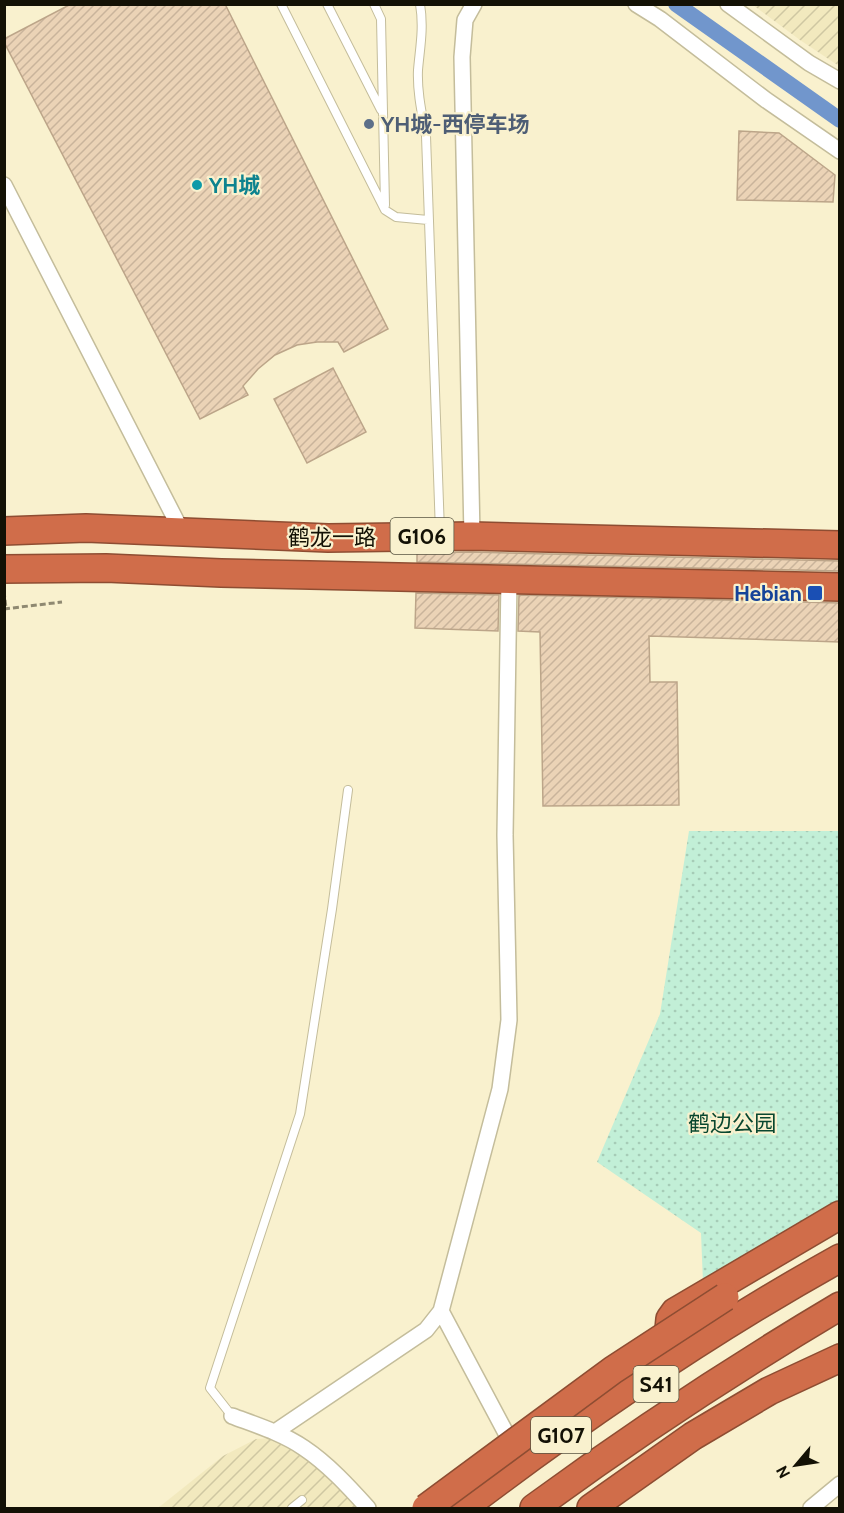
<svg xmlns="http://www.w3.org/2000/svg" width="844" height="1513" font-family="Cabin,'Noto Sans SC',sans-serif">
  <defs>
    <pattern id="industrial-furrows" width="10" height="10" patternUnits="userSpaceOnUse" patternTransform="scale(1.5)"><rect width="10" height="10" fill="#f2e9be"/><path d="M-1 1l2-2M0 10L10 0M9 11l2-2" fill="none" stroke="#cfc7a2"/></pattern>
    <pattern id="park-dots" width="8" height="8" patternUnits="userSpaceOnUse" patternTransform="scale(1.5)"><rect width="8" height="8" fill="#c2efd7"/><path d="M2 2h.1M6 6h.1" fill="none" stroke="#a6ccb7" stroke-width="1.8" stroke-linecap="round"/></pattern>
    <pattern id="building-hatch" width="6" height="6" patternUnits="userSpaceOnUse" patternTransform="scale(1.5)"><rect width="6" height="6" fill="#ebd3b6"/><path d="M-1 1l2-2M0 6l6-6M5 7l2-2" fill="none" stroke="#c9b49b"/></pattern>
  </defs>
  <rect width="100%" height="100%" fill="#f9f1ce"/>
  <path fill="url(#industrial-furrows)" d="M753,5h86v61l-39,-26z
    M271,1438l15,6 22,14 29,26 22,24h-201l65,-52 33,-17z"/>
  <path fill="url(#park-dots)" d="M689,831h150v377l-136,74 -2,-49 -104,-71 63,-148z"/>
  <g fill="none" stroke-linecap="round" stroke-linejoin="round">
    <path stroke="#7196cc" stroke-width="16" d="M676,4l164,116"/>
  </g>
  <path fill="url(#building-hatch)" stroke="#bca589" stroke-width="1.5" d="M71,4h154l163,325 -44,23 -6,-10h-21l-20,3 -22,10 -17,14 -15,17 5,9 -48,24 -196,-377v-3z
    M739,131l40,2 56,42 -2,27 -96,-2z
    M333,368l33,64 -59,31 -33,-64z
    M472,552l368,9v10l-423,-9v-9z
    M416,593l83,2 -1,36 -83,-3z
    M519,595l321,8v39l-191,-6 1,46h27l2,123 -136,1 -3,-174 -22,-1z"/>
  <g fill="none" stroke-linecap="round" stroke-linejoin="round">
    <g stroke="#c4bd9b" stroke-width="10">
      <path id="lane" d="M281,4l104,206 11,7 32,3
        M327,4l54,106
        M374,4l7,15 4,186
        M420,4c4,24 0,43 -2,66 -1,22 4,44 8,66l14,396
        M232,1416l-22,-28 90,-274 32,-205 16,-119
        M292,1508l10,-8"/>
    </g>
    <g stroke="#c4bd9b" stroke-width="18">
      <path id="street" d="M636,4l24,15 106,81 74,51
        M728,4l81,59 31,18
        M4,185l178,347
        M472,536l-10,-479 3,-37 9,-16
        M441,1311l74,139
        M232,1416c24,9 50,17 72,32 24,16 45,39 64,60
        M275,1432l151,-102 15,-19 59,-222 9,-69 -4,-185 4,-255
        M811,1508l29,-24"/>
    </g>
    <g stroke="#8e4d32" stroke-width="30">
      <path id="highway" d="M4,531l82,-3 242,10 144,-2 368,9
        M4,569l102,-1 115,5 619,14
        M667,1350l3,-31 5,-7 165,-97
        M463,1508c120,-91 244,-176 377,-250
        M534,1508c98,-72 200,-139 306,-202
        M591,1508l102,-72 76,-45 71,-33"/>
    </g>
    <path stroke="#8f8971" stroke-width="3" stroke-dasharray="6 3" stroke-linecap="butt" d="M4,591l2,17
      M4,609l58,-7"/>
    <use href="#lane" stroke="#fff" stroke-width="8"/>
    <use href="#street" stroke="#fff" stroke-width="15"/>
    <use href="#highway" stroke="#d06d4a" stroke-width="27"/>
    <g stroke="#8e4d32" stroke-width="30" stroke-linecap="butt">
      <path id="highway-bridge" d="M426,1508l187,-138 112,-73"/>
    </g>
    <use href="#highway-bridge" stroke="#d06d4a" stroke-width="27"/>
  </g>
  <circle fill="#5c6f8a" stroke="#f9f1ce" stroke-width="2" cx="369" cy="124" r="6"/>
  <circle fill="#0f9aa8" stroke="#f9f1ce" stroke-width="2" cx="197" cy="185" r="6"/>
  <rect fill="#1a4fb4" stroke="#f9f1ce" stroke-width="2" x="807" y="585" width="16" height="16" rx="3"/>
  <g text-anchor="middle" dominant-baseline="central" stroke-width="4.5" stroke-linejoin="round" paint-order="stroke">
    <g fill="#f9f1ce" stroke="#585441" stroke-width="1.5">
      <rect x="390.5" y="518" width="63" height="36" rx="4.5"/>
      <rect x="633.5" y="1366" width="45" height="36" rx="4.5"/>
      <rect x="531" y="1417" width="60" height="36" rx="4.5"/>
    </g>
    <g font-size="21" font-weight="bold" fill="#131105">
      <text x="422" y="536">G106</text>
      <text x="656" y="1384">S41</text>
      <text x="561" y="1435">G107</text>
    </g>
    <g font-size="22" font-weight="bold" fill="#4e5e75" stroke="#f9f1ce" text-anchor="start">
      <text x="381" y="124">YH城-西停车场</text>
    </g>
    <g font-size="22" font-weight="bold" fill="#0d838f" stroke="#f9f1ce" text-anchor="start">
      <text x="209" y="185">YH城</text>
    </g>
    <g font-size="22" fill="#131105" stroke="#f9f1ce">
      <text x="332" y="537">鹤龙一路</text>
    </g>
    <g font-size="22" font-weight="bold" fill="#164399" stroke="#f9f1ce" text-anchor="end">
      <text x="802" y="593">Hebian</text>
    </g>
    <g font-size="22" fill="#08472f" stroke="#f9f1ce">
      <text x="732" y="1123">鹤边公园</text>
    </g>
  </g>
  <rect width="844" height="1513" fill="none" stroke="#131105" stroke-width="12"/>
  <g transform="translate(796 1465) rotate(241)" stroke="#f9f1ce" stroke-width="4.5" paint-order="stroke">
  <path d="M0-4.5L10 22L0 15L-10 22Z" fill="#131105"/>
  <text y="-9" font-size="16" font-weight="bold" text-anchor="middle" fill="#131105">N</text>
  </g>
</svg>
